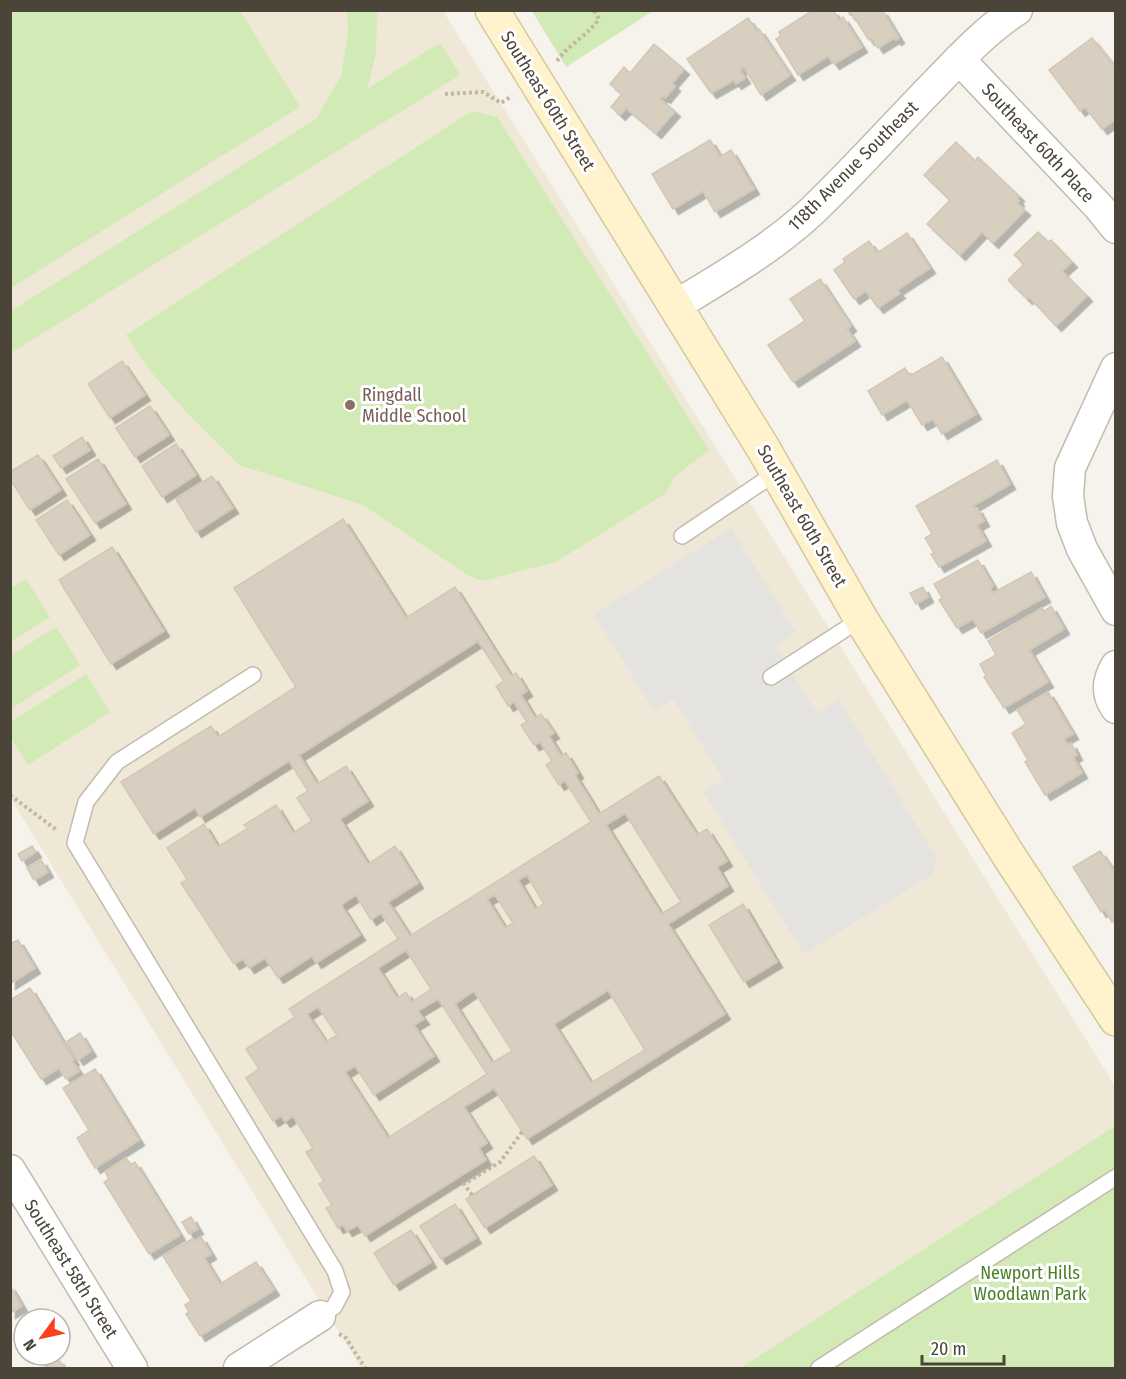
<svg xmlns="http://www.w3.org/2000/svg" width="1126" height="1379" font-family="'Fira Sans Condensed',sans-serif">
  <defs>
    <filter id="shadow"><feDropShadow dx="5.5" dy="5.5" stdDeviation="0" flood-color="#0004"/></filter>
  </defs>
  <rect width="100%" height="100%" fill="#f6f3ec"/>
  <path fill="#efe8d6" d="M11,11h432l672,1075v40l-375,242h-379l-350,-569z"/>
  <path fill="#d2eab5" d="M18,10l222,1 60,96 -289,181 -1,-273z
    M347,11h30l-1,43 -9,35 73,-46 20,32 -449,278v-42l305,-192 25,-43 7,-43z
    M532,11h121l-87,56z
    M472,111l25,6 212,333 -34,26 -9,17 -110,69 -74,19 -13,-5 -106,-71 -124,-40 -52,-52 -36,-41 -25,-37z
    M26,579l24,38 -39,25v-54z
    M56,627l24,38 -69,44v-54z
    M86,674l24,38 -82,53 -17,-27v-16z
    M1115,1126v242h-375z"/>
  <path fill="#e5e3e0" d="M731,528l65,104 -21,13 42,68 22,-13 98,158 -4,16 -129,80 -101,-162 20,-13 -50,-80 -19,12 -60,-97z"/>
  <path fill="#d8cfc1" stroke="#d3c7b4" stroke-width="1.5" fill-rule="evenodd" filter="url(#shadow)" d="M813,10h20l6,10 4,-3 19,30 -28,17 -6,-8 -30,19 -22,-36 5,-3 -2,-4z
    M847,10h35l17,28 -3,2 -2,-2 -16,10 -6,-9 -3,1 -17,-26 -2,1z
    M748,18l9,13 2,-2 31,46 -29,20 -17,-28 -4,3 5,8 -9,6 -2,-4 -23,13 -24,-34z
    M1092,38l24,30v51l-14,10 -17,-22 -5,4 -31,-41z
    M654,44l30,25 -12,14 3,3 -10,12 -2,-2 -3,3 15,12 -19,22 -30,-25 -6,7 -9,-8 11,-13 -12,-10 14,-17 6,6z
    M710,140l10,17 11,-7 23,39 -39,23 -12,-21 -30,18 -21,-35z
    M956,142l19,19 3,-4 41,39 -2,2 2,3 -2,2 8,7 -32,33 -11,-11 -22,23 -33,-31 23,-24 -26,-25z
    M1038,232l10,10 3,-2 21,22 -10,9 25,25 -31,30 -27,-29 -2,2 -19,-19 16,-16 -10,-9z
    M907,233l23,35 -33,22 3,3 -22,15 -12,-17 -12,8 -20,-29 11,-8 -2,-3 26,-18 8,12z
    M820,279l31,47 -4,3 8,12 -62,41 -25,-37 37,-24 -15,-22z
    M942,357l34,57 -34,20 -9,-15 -11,6 -15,-25 -25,15 -14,-24 37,-23 5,8z
    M122,361l23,34 -35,23 -22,-34z
    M150,406l19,29 -34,22 -19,-29z
    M82,437l8,13 -29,18 -8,-12z
    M176,444l20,31 -34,22 -20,-31z
    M38,455l23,35 -31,20 -20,-31v-7z
    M98,459l28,45 -31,19 -29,-44z
    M997,460l13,24 -37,22 2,2h2l7,13 -7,4 9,16 -47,26 -8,-13 3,-1 -9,-15 7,-4 -16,-28z
    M212,476l21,32 -37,24 -20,-33z
    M67,500l23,35 -31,20 -23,-35z
    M343,519l63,99 49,-31 56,89 5,-3 11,18 -6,4 14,23 6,-4 13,19 -5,3 12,20 5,-3 12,20 -3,2 24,39 60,-38 38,59 10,-6 20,32 -10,6 11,19 -60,38 57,90 -198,125 -33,-51 -30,19 23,36 -8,5 7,12 -121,76 -7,-11 -11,6 -4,-6 -5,3 -12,-20 6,-3 -13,-21 5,-3 -18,-29 7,-4 -20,-32 -8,6 -4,-6 -8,5 -27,-43 13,-9 -13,-20 49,-32 -6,-8 109,-70 -17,-26 -10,7 -15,-25 -15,10 19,30 -44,28 -4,-7 -34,22 -13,-20 -16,10 -6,-9 -9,5 -53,-81 6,-4 -20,-31 37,-24 14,23 30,-19 -4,-3 32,-20 17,28 19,-12 -15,-23 11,-7 -19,-30 -89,56 -5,-9 -41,26 -33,-52 90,-56 7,11 78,-50 -62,-99zM478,641l26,40 -8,5 12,20 6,-4 13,20 -6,3 13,20 6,-3 12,19 -6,4 13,20 6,-4 26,41 -181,114 -22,-34 30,-19 -23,-37 -27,18 -28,-45 28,-18 -22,-35 -29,18 -18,-29zM625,813l56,89 -20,12 -55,-89zM527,875l17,29 -9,5 -17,-29zM495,895l18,28 -8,5 -18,-29zM406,950l25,39 -19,13 -6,-10 -9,6 -19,-30zM608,990l37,60 -54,33 -37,-59zM474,991l38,60 -20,12 -37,-59zM438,999l49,75 -99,64 -43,-66 10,-6 19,29 60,-39 -20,-31 10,-6 -6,-8zM318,1007l19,28 -11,7 -19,-28z
    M112,547l52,84 -53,33 -52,-84z
    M978,560l15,26 -3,3 3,4 38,-21 14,25 -64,36 -8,-14 -16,9 -18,-28 3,-2 -8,-14z
    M923,587l5,10 -12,7 -6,-11z
    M1051,606l13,23 -35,21 19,32 -44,26 -20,-31 2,-1 -6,-12 16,-9 -8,-14 54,-33 2,3z
    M1048,692l25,42 -9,5 4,6 3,-2 6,12 -4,2 9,16 -37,22 -20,-33 3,-2 -16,-27 14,-9 -9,-14z
    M32,846l4,6 -14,9 -4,-7z
    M1100,851l16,23v46l-4,2 -7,-12 -4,2 -28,-45z
    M41,860l7,12 -14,8 -7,-12z
    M743,904l34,58 -33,20 -35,-57z
    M18,940l17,28 -25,16v-40z
    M30,988l44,72 -2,1 7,10 -13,8 -7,-11 -18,11 -31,-49v-30z
    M80,1033l11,18 -13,9 -12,-18z
    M95,1069l44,71 -44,28 -18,-30 12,-8 -26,-42z
    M534,1156l18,29 -67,43 -19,-29z
    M126,1158l5,7 4,-3 45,73 -31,19 -45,-72 5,-3 -4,-7z
    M455,1204l21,34 -35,21 -21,-33z
    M191,1217l7,12 -9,5 -7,-12z
    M411,1230l20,32 -37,23 -20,-32z
    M201,1237l10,17 -7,4 16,26 36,-22 18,28 -74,46 -14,-22 3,-2 -4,-7 6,-4 -28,-45 29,-17 2,2z
    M10,1286l12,20 -12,7z
    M58,1359l6,9h-21z"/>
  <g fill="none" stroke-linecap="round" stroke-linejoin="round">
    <g stroke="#c2bbae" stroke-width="18">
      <path id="lane" d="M682,536l95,-64
        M253,675l-136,87 -31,40 -11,41 260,428 7,21 -8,15 -14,9
        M771,677l90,-58
        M819,1368l297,-191"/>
    </g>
    <g stroke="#c2bbae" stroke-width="33">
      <path id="street" d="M959,59l140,148 17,21
        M675,306c47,-29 95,-56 136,-94 43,-41 83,-86 124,-128 26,-27 51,-54 82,-74
        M1116,368l-46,100 -2,28 4,27 10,26 34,61
        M1116,666c-9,15 -10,28 0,42
        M10,1170l122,198
        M239,1368l81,-52"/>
    </g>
    <g stroke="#d6c79b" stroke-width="36">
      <path id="secondary" d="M492,10l271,438 98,171 148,237 107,163"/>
    </g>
    <path stroke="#c4b79f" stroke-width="4" stroke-dasharray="3 3" stroke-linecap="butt" d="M557,61c12,-17 30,-25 42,-42l-5,-9
      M445,94l38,-2 18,11 11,-7
      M10,795l48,36
      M472,1195l-8,-11 36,-22 22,-30
      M339,1334l7,4 19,30"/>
    <use href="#lane" stroke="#fff" stroke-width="15"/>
    <use href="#street" stroke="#fff" stroke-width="30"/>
    <use href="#secondary" stroke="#fff3cd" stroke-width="33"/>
  </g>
  <circle fill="#8d6e63" stroke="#fff" stroke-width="2" cx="350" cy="405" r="6"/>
  <g text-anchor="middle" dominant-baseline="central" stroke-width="6" stroke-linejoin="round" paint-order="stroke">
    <g font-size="18" fill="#4b4439" stroke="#fff">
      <text transform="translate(548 101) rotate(58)">Southeast 60th Street</text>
      <text transform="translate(1038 143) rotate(47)">Southeast 60th Place</text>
      <text transform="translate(853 166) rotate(-45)">118th Avenue Southeast</text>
      <text transform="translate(802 516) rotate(60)">Southeast 60th Street</text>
      <text transform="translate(71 1269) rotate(58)">Southeast 58th Street</text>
    </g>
    <g font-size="18" fill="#785e54" stroke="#fff" text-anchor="start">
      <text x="362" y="395">Ringdall<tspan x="362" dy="21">Middle School</tspan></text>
    </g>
    <g font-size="18" fill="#4a7f2a" stroke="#fff">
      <text x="1030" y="1273">Newport Hills<tspan x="1030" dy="21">Woodlawn Park</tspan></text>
    </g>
  </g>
  <rect width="1126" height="1379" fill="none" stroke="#4b4439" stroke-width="24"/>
  <g transform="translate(42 1337) rotate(237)"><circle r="28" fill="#ffffff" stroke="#b7b4b0" stroke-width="1.5"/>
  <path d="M0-4.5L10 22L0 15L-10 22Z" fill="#fc3f1d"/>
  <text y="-9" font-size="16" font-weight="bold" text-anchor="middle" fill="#4b4439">N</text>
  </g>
  <path d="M922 1355v9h82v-9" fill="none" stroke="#4b4439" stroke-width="3"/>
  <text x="931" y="1355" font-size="18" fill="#4b4439" stroke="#ffffff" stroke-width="4.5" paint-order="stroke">20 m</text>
</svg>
